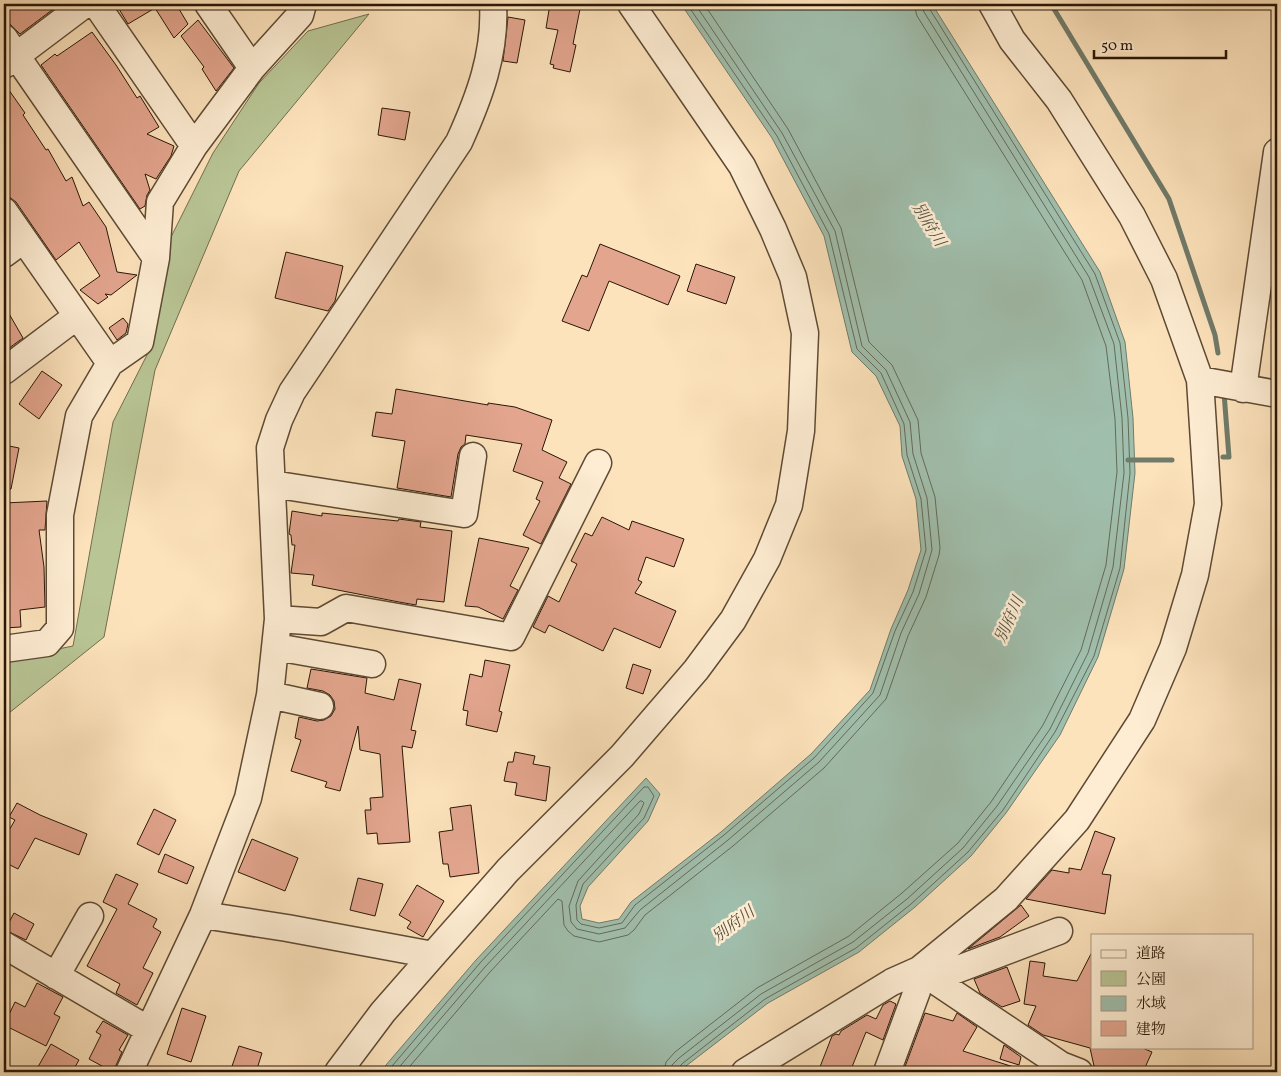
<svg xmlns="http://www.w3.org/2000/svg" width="1281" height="1076" font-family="Vollkorn,'Noto Serif JP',serif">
  <rect width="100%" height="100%" fill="#fde3bc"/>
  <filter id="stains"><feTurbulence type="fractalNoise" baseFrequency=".004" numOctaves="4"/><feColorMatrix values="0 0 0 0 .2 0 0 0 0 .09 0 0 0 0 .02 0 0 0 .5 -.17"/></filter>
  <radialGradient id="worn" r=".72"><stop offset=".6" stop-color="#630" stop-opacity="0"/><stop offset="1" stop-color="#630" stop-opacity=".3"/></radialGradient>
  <path fill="#b9c595" stroke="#716e4e" d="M369,14l-130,157 -84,199 -51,267 -100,80v-57l69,-14 40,-224 36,-71 16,-102 48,-96 46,-70 49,-52z"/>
  <path fill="#a0beac" stroke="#707b6a" d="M681,4h251l168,268 25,70 8,76 2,55 -11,96 -26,88 -38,78 -54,78 -35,43 -56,51 -56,45 -91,51 -82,63 -5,6h-301l96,-112 170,-182 14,16 -12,27 -60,66 -8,19 2,13 17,4 20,-4 12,-17 90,-70 90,-78 59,-64 21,-61 17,-39 13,-40 -5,-51 -14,-43 -2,-30 -24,-50 -24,-24 -28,-116 -52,-98z"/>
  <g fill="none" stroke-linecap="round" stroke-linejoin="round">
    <path stroke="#646a59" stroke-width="1" d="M387,1072l93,-109 164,-176h4l6,9 -10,22 -61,66 -7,21 1,15 4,4 18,4 23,-5 13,-18 89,-70 90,-77 59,-65 22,-62 18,-39 13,-42 -5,-51 -14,-44 -3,-31 -23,-51 -24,-24 -28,-115 -52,-98 -90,-132
      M395,1072l90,-105 155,-166h2l2,2 -5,11 -61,67 -9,25 2,16 6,7 22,5 26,-6 15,-18 88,-70 91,-78 61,-67 21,-62 18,-39 13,-44 -5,-52 -14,-44 -3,-32 -24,-52 -24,-24 -27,-115 -53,-98 -87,-129
      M405,1072l85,-100 68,-73 4,2 2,24 4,6 6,5 25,6 29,-7 6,-5 11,-15 88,-69 91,-78 62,-69 22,-63 18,-39 13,-42 1,-7 -5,-51 -14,-44 -3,-33 -26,-55 -23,-23 -28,-114 -53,-99 -84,-125
      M664,1072l2,-10 9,-10 82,-64 92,-52 53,-43 56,-50 33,-41 52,-77 38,-75 25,-85 11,-93 -2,-53 -9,-73 -24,-66 -165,-264 -3,-12
      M671,1072l1,-7 7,-7 82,-64 92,-52 54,-43 56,-51 34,-42 53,-77 38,-76 25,-86 11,-94 -2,-55 -8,-74 -25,-67 -165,-265 -2,-8
      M677,1072l1,-4 5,-5 82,-64 91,-51 55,-44 57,-52 35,-42 52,-78 39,-76 26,-88 10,-95 -2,-55 -8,-75 -25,-69 -166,-266 -1,-4"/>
    <path stroke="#707b6a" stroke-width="5" d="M1051,4l118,195 46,136 3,18
      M1223,457h6l-5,-64
      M1128,460h44"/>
  </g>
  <path fill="#e3a58e" stroke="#291706" d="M4,4h56l-40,30 -9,-9 -7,-3z
    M116,4h60l12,20 -14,14 -19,-30 -27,16z
    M550,4h31l-8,40 3,1 -6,27 -17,-4 1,-3 -4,-1 8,-34 -12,-2z
    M508,17l17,3 -8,43 -14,-2z
    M198,20l36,48 -18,23 -14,-22 2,-2 -23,-31z
    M92,32l24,33 21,33 3,-2 19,31 -12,7 27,12 -3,10 -15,23 -11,-5 5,16 -3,5 -2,11 -5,3 -99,-144 14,-11 2,2z
    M4,83l21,30 -2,2 23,35 2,-1 18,32 6,-4 11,29 6,-4 17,25 11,45 20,3 -26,20 -6,-1 3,3 -10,7 -18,-14 20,-14 -21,-34 -23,18 -40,-58 -12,-9z
    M382,108l28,4 -5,28 -27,-5z
    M600,244l80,32 -12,29 -59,-24 -20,50 -27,-10 20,-46 5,2z
    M286,252l57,14 -8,35 -7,10 -53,-13z
    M696,264l39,13 -9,27 -39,-13z
    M4,305l19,33 -18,13 -1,-2z
    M123,318l5,6 -2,9 -9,7 -8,-12z
    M42,371l20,14 -23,34 -20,-15z
    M396,389l92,16v-2l27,4 37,13 -10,30 25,12 -8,16 12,6 -30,60 -18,-9 17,-34 -4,-2 7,-17 -30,-11 9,-27 -56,-9 -1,9 -4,3 -3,7 -7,43 -54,-9 8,-47 -33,-5 4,-24 16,2z
    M4,445l15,3 -8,41h-7z
    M47,501l-2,29h-6l5,37 1,40 -25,3 1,17 -17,1v-125z
    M292,511l30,5v-3l76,8 1,-2 22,3 -1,5 32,4 -8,71 -27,-3 -1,6 -17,-3 -87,-17 2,-10 -23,-2 4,-28h-3l-1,-10 -2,-1z
    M602,517l27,13 3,-9 52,18 -10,28 -28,-10 -8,23 4,2 -7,11 41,18 -16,37 -46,-20 -11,23 -54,-26 -4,8 -12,-6 15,-31 11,6 18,-38 -6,-3 14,-28 7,3z
    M479,538l50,10 -19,38 8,4 -15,29 -25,-12 -13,-1z
    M485,660l25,5 -11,46 3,1 -5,20 -31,-7 2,-14 -5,-1 7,-36 12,3z
    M633,664l18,6 -8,24 -17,-6z
    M311,669l56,9 -2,15 29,7 5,-21 22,5 -10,46 5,1 -4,17 -10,-2 8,96 -32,2 -1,-11 -10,1 -2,-24h6l-1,-12 13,-1 -3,-43 -20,-4 -2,-24 -18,65 -15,-4 2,-5 -36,-11 10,-31 -6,-2 4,-21 18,4 7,-1 7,-4 4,-7 -1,-8 -4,-6 -7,-4 -16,-3z
    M515,752l20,4 -2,8 17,3 -4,34 -31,-6 2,-12 -13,-2 4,-19h5z
    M17,803l23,12 47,19 -8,21 -44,-17 -17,31 -14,-7 5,-10 -5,-3v-10l11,-19 -6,-3z
    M471,805l8,68 -29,4 -2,-13h-5l-4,-32 14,-2 -3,-22z
    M154,809l22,11 -17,35 -22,-11z
    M1095,831l20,7 -13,36 9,1 -6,39 -79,-15 26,-29 17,3v-5l12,2z
    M252,839l46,19 -13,33 -47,-19z
    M165,854l29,13 -7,17 -29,-12z
    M116,874l22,10 -10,20 29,15 -4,8 8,5 -18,36 10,5 -16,32 -21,-12 4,-9 -33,-18 30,-57 -14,-7z
    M358,878l25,6 -8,32 -25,-6z
    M417,885l27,16 -21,36 -16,-9 4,-6 -12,-7z
    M1021,905l8,11 -29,21 -32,12z
    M14,913l20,11 -8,16 -21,-10z
    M1092,952v95h48l12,5 -9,20h-32l-17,-6 -4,-18 -47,-13 -15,-10 8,-19 -12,-2 6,-43 15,2 -2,13 34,5z
    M1007,967l13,34 -18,6 -22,-14 -6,-14z
    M37,983l26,14 -9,17 6,3 -14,29 -42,-21 11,-23 10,5z
    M890,1001l6,3 -13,36 -17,-8 -16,40h-32l14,-36 4,-2 3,1 2,-4 26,-16 9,4 7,-14z
    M182,1008l24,8 -15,46 -24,-8z
    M925,1013l28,8 4,-8 20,14 -14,24 57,18 -1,3h-116z
    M103,1021l25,14 -9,15 3,2 -9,20 -24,-13 12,-24 -5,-3z
    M51,1044l28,16 -7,12h-37z
    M1004,1045l17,12 -2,8 -19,-6z
    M239,1046l23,7 -6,19h-26z"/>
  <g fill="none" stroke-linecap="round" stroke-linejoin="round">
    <g stroke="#5e4a34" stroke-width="29">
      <path id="minor" d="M96,4l98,142
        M208,4l44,64
        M4,38l152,220
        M4,65l81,-61
        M4,211l106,152
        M4,254l19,-14
        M4,371l73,-55
        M1200,380l77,14
        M1243,389l34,-237
        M272,484l192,30 9,-58
        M278,619l43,3 25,-14 165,29 87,-174
        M276,647l96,17
        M4,649l43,-6 13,-15v-113l19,-99 31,-53 30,-21 16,-84 4,-56 34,-56 58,-78 48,-53 3,-11
        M270,695l50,11
        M203,915l84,13 146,27
        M4,945l145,85
        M919,970l142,95 18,7
        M56,976l34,-60
        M932,979l127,-48
        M129,1072l74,-157 45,-117 22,-103 8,-76 -8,-171 9,-28 13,-28 167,-250c20,-44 37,-89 34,-138
        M338,1072l45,-60 50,-57 75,-85 114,-114 74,-86 37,-50 34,-61 22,-54 12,-74 4,-98 -12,-56 -20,-48 -31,-63 -111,-162
        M745,1072l147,-90 27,-12 87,-71 71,-79 65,-100 31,-72 22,-73 13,-71 -8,-124 -36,-101 -32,-63 -73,-116 -47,-60 -20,-36
        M887,1072l30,-81 2,-21"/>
    </g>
    <use href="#minor" stroke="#feedd3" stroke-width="26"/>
  </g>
  <g text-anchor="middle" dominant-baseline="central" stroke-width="5" stroke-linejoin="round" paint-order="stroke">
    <g font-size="16" font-style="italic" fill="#535140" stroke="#feedd3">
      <text transform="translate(928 225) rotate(58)">別府川</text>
      <text transform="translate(1010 620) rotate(-66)">別府川</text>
      <text transform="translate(734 925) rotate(-37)">別府川</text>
    </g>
  </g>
  <rect width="1281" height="1076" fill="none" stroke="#fde3bc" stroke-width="20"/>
  <rect x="5" y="5" width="1271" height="1066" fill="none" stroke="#291706" stroke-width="2.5"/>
  <rect x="10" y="10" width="1261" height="1056" fill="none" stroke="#291706"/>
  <rect x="1091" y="934" width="162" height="115" fill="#feedd3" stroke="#a99781"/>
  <rect x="1101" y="950" width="25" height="8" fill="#feedd3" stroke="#a99781"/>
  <text x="1136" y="958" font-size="15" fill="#291706">道路</text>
  <rect x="1101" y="971" width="25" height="15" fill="#b9c595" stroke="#a99781"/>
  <text x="1136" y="984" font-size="15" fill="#291706">公園</text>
  <rect x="1101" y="996" width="25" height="15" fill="#a0beac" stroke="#a99781"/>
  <text x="1136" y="1008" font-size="15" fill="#291706">水域</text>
  <rect x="1101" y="1021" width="25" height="15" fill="#e3a58e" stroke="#a99781"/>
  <text x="1136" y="1034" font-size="15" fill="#291706">建物</text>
  <path d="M1094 50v8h132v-8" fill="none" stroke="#291706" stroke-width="2.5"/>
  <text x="1101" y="50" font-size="15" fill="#291706" stroke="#feedd3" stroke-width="4" paint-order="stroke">50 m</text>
  <rect width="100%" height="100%" filter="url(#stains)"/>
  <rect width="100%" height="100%" fill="url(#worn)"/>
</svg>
